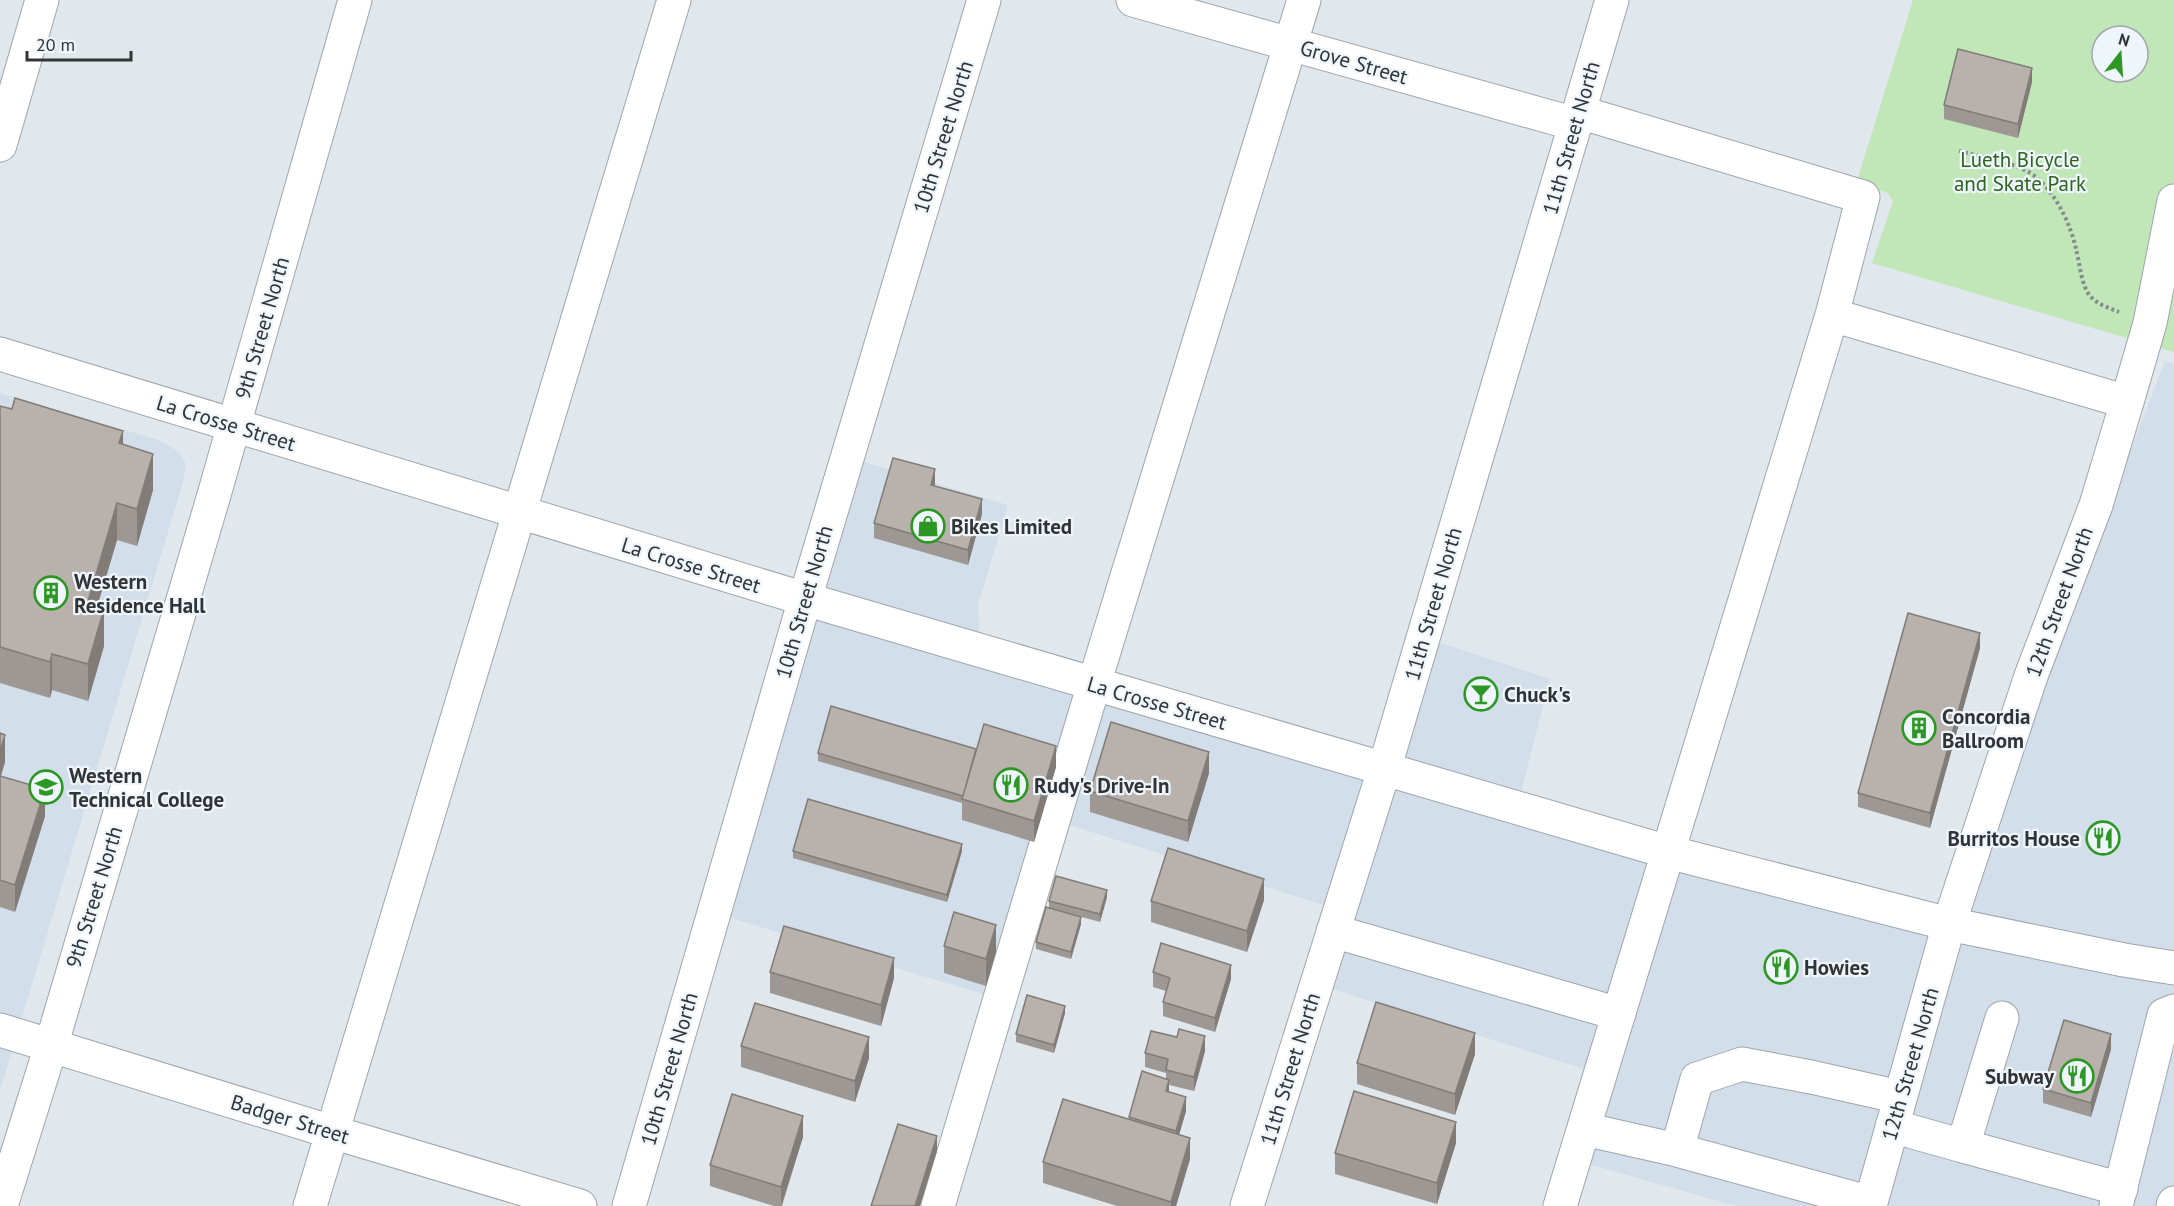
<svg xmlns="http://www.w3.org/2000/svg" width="2174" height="1206" font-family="'PT Sans',sans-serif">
  <rect width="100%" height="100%" fill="#e1e8ed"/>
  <path fill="#d2deea" d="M2165,361l9,3v842h-438l-162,-46 26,-86 -284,-90 23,-74 -286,-90 -54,179 -285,-86 134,-456 160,48 -30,100 3,45 403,120 39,-133 127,42 -33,129 432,116z
    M0,393l159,47 20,12 7,12 -3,18 -183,609z"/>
  <path fill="#c1e6b8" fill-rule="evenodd" d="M1913,0h261v352l-302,-89 21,-62 -5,-8 -32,-9zM2102,36h36v36h-36z"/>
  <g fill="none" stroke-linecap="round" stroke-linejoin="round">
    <g stroke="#9fa5aa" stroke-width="35">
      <path id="minor" d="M1133,0l442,124
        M0,145l42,-145
        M1832,315l295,87
        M1333,931l286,83
        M2002,1018l-39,128 158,43
        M0,1030l332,102 248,74
        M1892,1126l71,20
        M1584,1129l93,21 194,53
        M1677,1150l20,-71 45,-15 69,13 89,20
        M1,1206l50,-160 163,-551 141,-495
        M310,1206l364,-1206
        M629,1206l176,-607 179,-599
        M938,1206l156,-522 210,-684
        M1247,1206l137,-436 228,-770
        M1560,1206l272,-891 31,-118 -284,-85
        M1870,1206l79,-282 82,-248 65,-171 31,-103 23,-79 24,-122"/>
    </g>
    <g stroke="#9fa5aa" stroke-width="35">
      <path id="major" d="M0,354l805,245 863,253 281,72 175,36 50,8
        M2116,1206l48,-191 10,-4
        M2173,1206l1,-3"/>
    </g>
    <path stroke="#878b8f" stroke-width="4" stroke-dasharray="3 3" stroke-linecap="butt" d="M1959,151c22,6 62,12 78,27 19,16 34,47 39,71 4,15 5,37 15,48 8,8 18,11 28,15"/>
    <use href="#minor" stroke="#fff" stroke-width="33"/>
    <use href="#major" stroke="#fff" stroke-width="33"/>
  </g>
  <path fill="#9e9894" d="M2032,82l-14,56 -74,-19v-14z
    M0,406l123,38 30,46 -16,56 -20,-6 -20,67 7,39 -16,55 -36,-11 -2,8 -50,-15z
    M935,484l-1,2 48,28 -14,51 -94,-27v-15z
    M1980,648l-50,180 -72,-21v-14z
    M0,733l5,29 -4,14 44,40 -30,96 -15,-5z
    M976,749l80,18 -22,75 -72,-22v-17l-144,-42v-8z
    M1209,773l-21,69 -98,-30v-21z
    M793,851h169l-15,51 -154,-44z
    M1107,897l-7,25 -44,-12 25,14 -10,35 -35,-10v-7l13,-34v-7z
    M1264,900l-17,52 -96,-30v-21z
    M944,946l52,6 -10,34 -42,-13z
    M770,972l124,6 -13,48 -111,-33z
    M1153,972l78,7 -16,53 -52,-16v-14l3,-11 -13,-4z
    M1065,1013l-11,40 -38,-11v-8z
    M741,1046l128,12 -14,44 -114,-35z
    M2111,1049l-20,68 -48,-14v-14z
    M1205,1051l-11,40 -25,-6v7l17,19 -7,24 11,24 -14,47h-59l-74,-23v-21l86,-43v-2l37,-38v-6l-21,-6v-14z
    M1475,1054l-20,61 -98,-31v-21z
    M803,1137l-21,69h-8l-64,-20v-21z
    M1456,1143l-19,61 -102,-30v-21z"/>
  <path fill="#817c78" d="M2032,68v14l-14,56v-14z
    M123,431v36l-4,-24z
    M153,454v36l-16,56v-37z
    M935,469v15l-4,15v-14z
    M982,499v15l-14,51v-15z
    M117,503v37l-30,101v-36z
    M104,609v37l-16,55v-37z
    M1980,633v15l-50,180v-15z
    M52,654v36l-2,8v-36z
    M5,735v27l-5,16v-27z
    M1056,746v21l-22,75v-21z
    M1209,752v21l-21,69v-21z
    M45,789v27l-30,96v-27z
    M962,844v7l-15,51v-7z
    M1264,879v21l-17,52v-21z
    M1107,890v7l-7,25v-8z
    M1081,917v7l-10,35v-7z
    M996,925v27l-10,34v-27z
    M894,958v20l-13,48v-21z
    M1231,965v14l-16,53v-14z
    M1065,1006v7l-11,40v-8z
    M1475,1033v21l-20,61v-21z
    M2111,1034v15l-20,68v-14z
    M1205,1036v15l-11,40v-14z
    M869,1037v21l-14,44v-21z
    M1169,1080v14l-3,-3z
    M1186,1097v14l-10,34v-14z
    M803,1116v21l-22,69v-19z
    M1456,1122v21l-19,61v-21z
    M937,1136v15l-17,55h-5z
    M1190,1138v21l-14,47h-5v-4z"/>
  <path fill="#b8b1ac" stroke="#817c78" stroke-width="1.5" d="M1958,49l74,19 -14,56 -74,-19z
    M15,398l108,33 -4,12 34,11 -16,55 -20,-6 -30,102 17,4 -16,55 -36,-10 -2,8 -50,-15v-241l12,3z
    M893,458l42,11 -4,16 51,14 -14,51 -94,-27z
    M1908,613l72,20 -50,180 -72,-20z
    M831,706l145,43 -13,47 -145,-43z
    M1111,722l98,30 -21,69 -98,-30z
    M984,724l72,22 -22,75 -72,-22z
    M0,733l5,2 -5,16z
    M0,776l45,13 -30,96 -15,-5z
    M808,799l154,45 -15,51 -154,-44z
    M1168,848l96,31 -17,52 -96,-30z
    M1056,876l51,14 -7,24 -51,-13z
    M1046,907l35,10 -10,35 -35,-10z
    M954,912l42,13 -10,34 -42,-13z
    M784,926l110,32 -13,47 -111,-33z
    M1161,943l70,22 -16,53 -52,-16 7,-24 -17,-6z
    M1027,995l38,11 -11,39 -38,-11z
    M1376,1002l99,31 -20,61 -98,-31z
    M755,1003l114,34 -14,44 -114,-35z
    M2064,1020l47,14 -20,69 -48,-14z
    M1179,1029l26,7 -11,41 -28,-7 2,-11 -23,-6 6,-22 26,6z
    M1142,1071l27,9 -3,11 20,6 -10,34 -47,-14z
    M1354,1091l102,31 -19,61 -102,-30z
    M732,1094l71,22 -22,71 -71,-22z
    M1063,1099l127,39 -19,64 -128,-40z
    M898,1124l39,12 -22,70h-44z"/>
  <defs>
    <g id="shop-ring" transform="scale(1.725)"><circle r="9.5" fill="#eef5fb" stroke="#2c9823" stroke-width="1.5"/><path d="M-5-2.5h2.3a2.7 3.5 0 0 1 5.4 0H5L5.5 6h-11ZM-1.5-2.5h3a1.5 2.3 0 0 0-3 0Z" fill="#2c9823"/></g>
    <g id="building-ring" transform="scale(1.725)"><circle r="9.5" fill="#eef5fb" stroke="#2c9823" stroke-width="1.5"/><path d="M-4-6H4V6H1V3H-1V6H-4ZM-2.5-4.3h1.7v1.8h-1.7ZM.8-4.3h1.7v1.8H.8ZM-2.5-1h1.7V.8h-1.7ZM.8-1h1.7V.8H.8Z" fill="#2c9823"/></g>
    <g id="bar-ring" transform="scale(1.725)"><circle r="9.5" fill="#eef5fb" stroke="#2c9823" stroke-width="1.5"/><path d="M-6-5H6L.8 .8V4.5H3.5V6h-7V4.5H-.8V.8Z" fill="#2c9823"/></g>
    <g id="restaurant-ring" transform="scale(1.725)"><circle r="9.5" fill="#eef5fb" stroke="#2c9823" stroke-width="1.5"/><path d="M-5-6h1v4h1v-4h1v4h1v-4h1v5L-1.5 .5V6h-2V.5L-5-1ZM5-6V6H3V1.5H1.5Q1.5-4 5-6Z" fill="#2c9823"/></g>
    <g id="university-ring" transform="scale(1.725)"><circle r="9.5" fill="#eef5fb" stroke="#2c9823" stroke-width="1.5"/><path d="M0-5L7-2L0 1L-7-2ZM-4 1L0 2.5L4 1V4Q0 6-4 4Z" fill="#2c9823"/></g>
  </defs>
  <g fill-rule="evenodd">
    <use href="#shop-ring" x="928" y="526"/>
    <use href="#building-ring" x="51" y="593"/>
    <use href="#bar-ring" x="1481" y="694"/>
    <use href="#building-ring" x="1919" y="728"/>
    <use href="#restaurant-ring" x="1011" y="785"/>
    <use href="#university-ring" x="46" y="787"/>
    <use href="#restaurant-ring" x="2103" y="838"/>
    <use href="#restaurant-ring" x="1781" y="967"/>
    <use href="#restaurant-ring" x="2077" y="1076"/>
  </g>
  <g text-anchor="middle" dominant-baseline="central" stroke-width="4.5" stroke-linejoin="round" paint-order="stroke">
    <g font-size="21" fill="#313335" stroke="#eef5fb">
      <text transform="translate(1354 62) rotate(16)">Grove Street</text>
      <text transform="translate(943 137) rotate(-73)">10th Street North</text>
      <text transform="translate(1571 138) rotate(-74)">11th Street North</text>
      <text transform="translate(262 328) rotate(-74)">9th Street North</text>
      <text transform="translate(226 423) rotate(17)">La Crosse Street</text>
      <text transform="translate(691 565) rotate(17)">La Crosse Street</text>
      <text transform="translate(804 602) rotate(-74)">10th Street North</text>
      <text transform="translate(2059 602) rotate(-70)">12th Street North</text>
      <text transform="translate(1433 604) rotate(-74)">11th Street North</text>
      <text transform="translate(1157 703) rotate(16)">La Crosse Street</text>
      <text transform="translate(94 897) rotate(-73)">9th Street North</text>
      <text transform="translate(1910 1064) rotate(-74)">12th Street North</text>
      <text transform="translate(669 1069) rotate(-74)">10th Street North</text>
      <text transform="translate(1290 1069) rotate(-73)">11th Street North</text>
      <text transform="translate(290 1119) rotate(17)">Badger Street</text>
    </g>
    <g font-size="21" fill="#2d641d" stroke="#eef5fb">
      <text x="2020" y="159">Lueth Bicycle<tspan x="2020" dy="24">and Skate Park</tspan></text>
    </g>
    <g font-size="21" font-weight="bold" fill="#313335" stroke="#eef5fb" text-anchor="start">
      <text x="951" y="526">Bikes Limited</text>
      <text x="74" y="581">Western<tspan x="74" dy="24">Residence Hall</tspan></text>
      <text x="1504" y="694">Chuck's</text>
      <text x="1942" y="716">Concordia<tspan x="1942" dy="24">Ballroom</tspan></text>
      <text x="69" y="775">Western<tspan x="69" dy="24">Technical College</tspan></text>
      <text x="1034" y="785">Rudy's Drive-In</text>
      <text x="2080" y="838" text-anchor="end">Burritos House</text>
      <text x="1804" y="967">Howies</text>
      <text x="2054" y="1076" text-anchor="end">Subway</text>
    </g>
  </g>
  <g transform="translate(2120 54) rotate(17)"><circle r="28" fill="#eef5fb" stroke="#a2a7ac" stroke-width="1.5"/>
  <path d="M0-4.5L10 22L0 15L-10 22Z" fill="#2c9823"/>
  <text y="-9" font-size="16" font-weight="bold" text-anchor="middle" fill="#313335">N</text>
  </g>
  <path d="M27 51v9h104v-9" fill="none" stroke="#313335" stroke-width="3"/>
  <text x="36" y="51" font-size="18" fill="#313335" stroke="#eef5fb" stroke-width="4.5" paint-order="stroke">20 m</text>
</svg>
